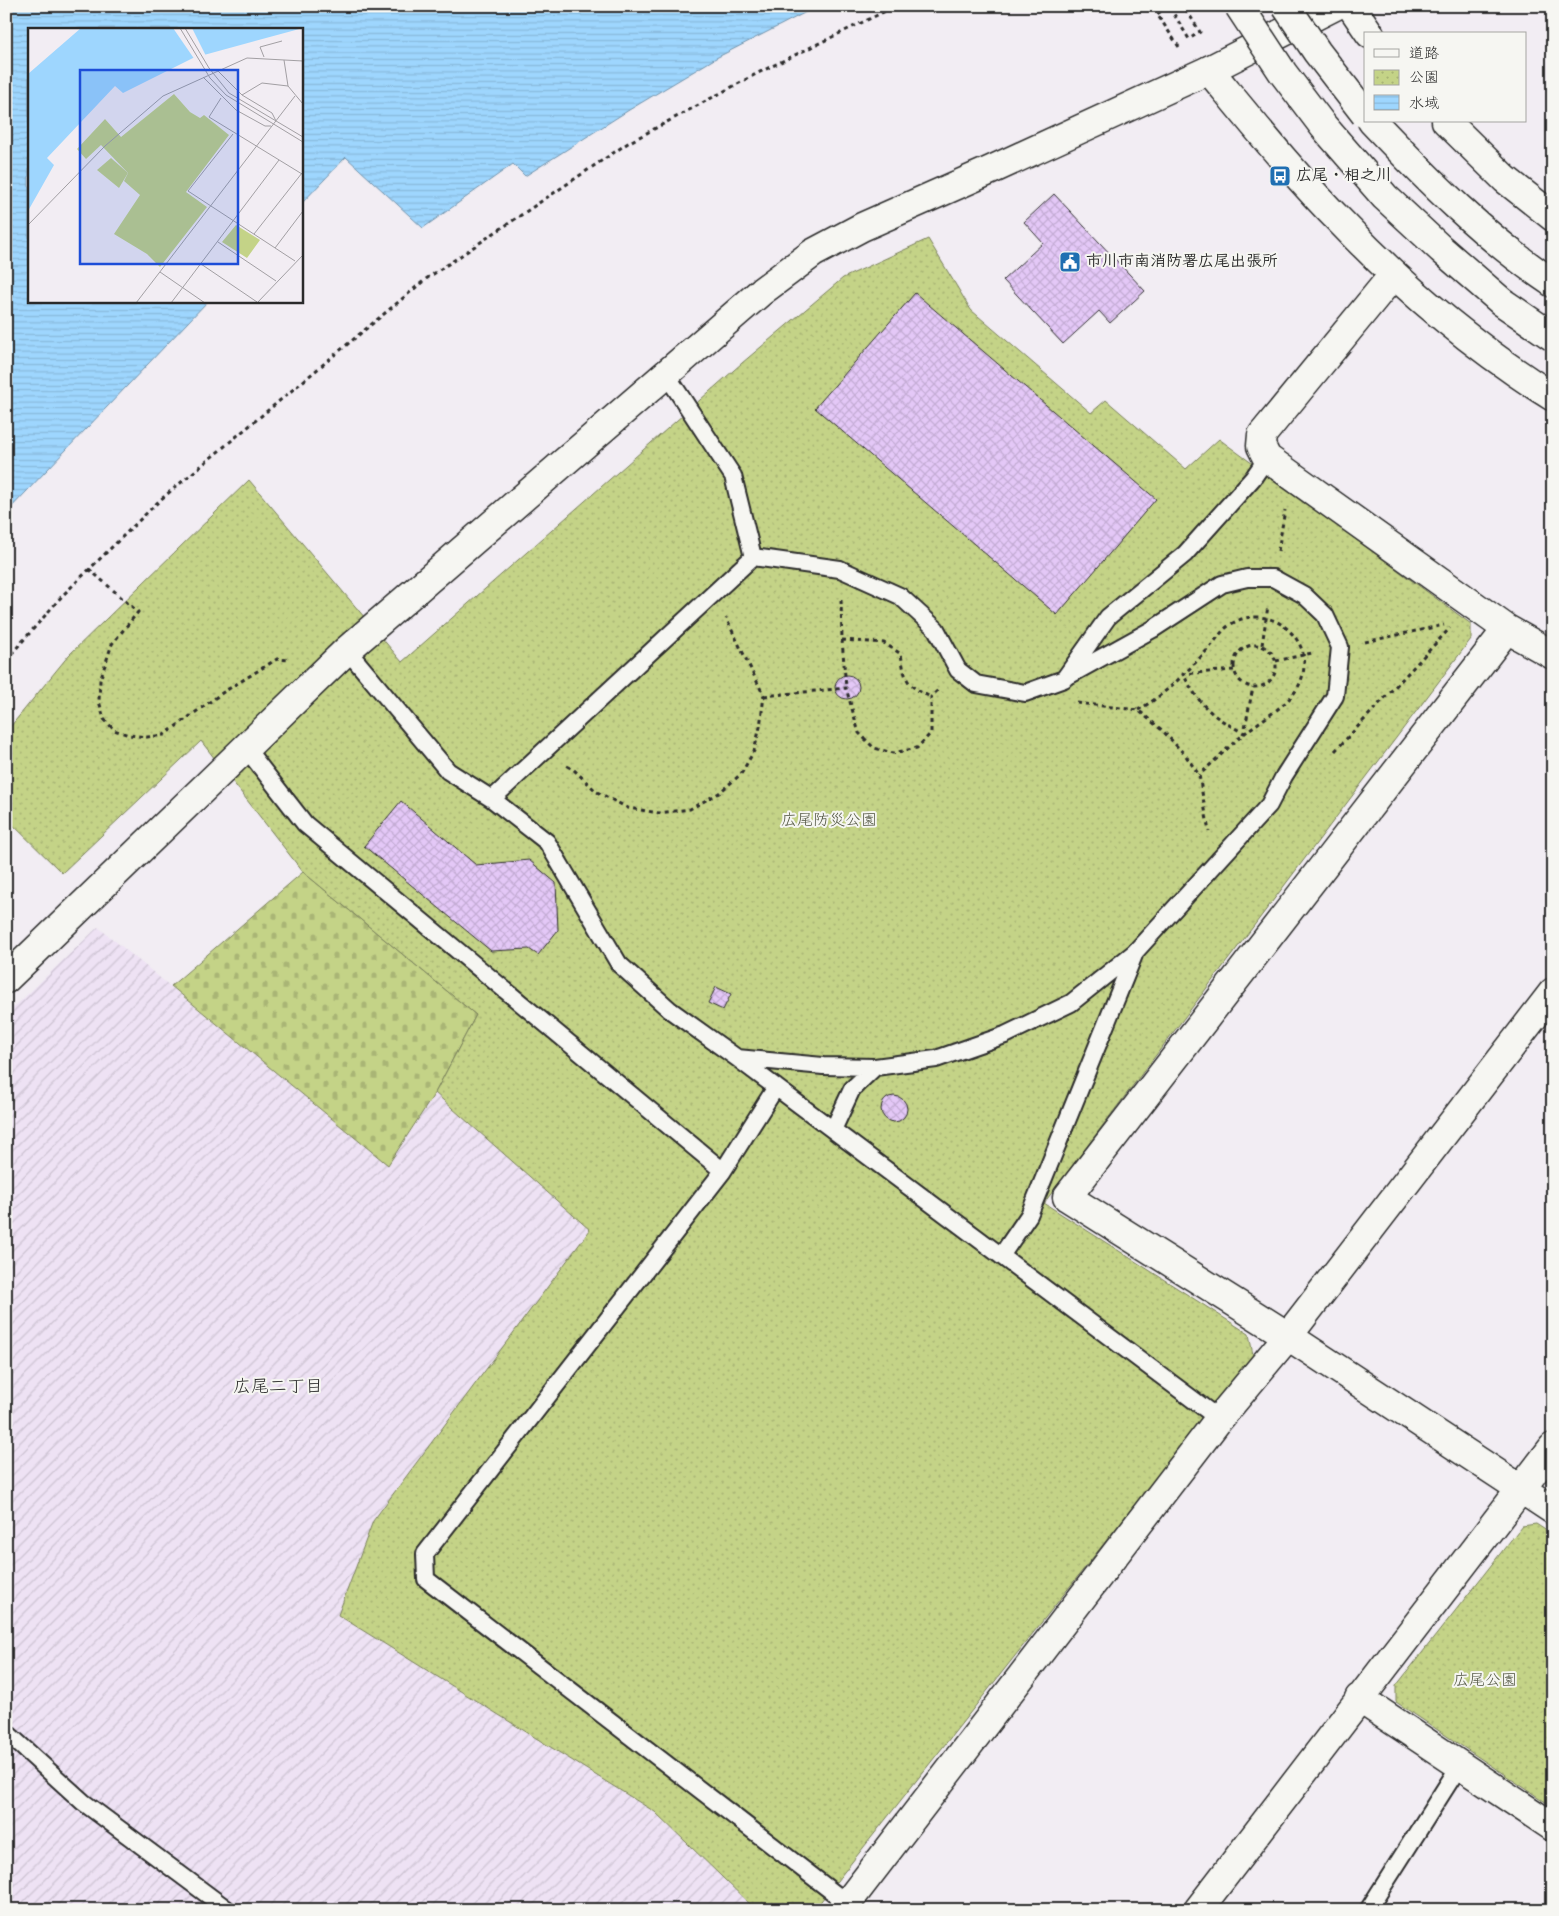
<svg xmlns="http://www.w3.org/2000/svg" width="1559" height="1916" font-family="'Indie Flower','Klee One',sans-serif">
  <defs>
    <pattern id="industrial-furrows" width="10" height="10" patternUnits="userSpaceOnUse" patternTransform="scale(1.25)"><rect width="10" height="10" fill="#eee2f4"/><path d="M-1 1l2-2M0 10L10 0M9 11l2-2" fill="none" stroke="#ccc2d1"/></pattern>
    <pattern id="cemetery-stones" width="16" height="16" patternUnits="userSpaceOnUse" patternTransform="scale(1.25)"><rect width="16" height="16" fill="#c4d387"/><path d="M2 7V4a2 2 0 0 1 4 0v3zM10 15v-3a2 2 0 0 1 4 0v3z" fill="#a9b575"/></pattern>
    <pattern id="park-dots" width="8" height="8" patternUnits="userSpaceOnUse" patternTransform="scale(1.25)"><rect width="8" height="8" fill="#c4d387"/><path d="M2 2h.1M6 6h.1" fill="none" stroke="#a9b575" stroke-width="1.8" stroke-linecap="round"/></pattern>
    <pattern id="water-rules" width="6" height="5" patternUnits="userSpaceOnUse" patternTransform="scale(1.25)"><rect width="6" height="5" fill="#9ed6fe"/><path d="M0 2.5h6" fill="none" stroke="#88b8da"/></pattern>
    <pattern id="building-cross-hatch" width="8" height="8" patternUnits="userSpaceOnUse" patternTransform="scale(1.25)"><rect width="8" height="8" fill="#e4c8f7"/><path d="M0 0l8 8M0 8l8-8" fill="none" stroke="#c4acd4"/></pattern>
  </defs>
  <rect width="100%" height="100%" fill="#f2edf3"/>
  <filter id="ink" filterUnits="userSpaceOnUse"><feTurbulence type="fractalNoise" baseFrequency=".02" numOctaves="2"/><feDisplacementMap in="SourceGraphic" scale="10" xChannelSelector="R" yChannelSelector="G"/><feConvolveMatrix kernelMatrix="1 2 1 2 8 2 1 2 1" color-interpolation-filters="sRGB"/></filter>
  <g filter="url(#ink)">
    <path fill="url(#industrial-furrows)" d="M98,927l290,238 47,-72 155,137 -217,291 -35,94 317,197 101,98h-750v-895z"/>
    <path fill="url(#cemetery-stones)" stroke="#787f59" d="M303,872l173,143 -41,78 -47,72 -217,-179z"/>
    <path fill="url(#park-dots)" stroke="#787f59" d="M928,239l43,71 120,103 15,-13 80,69 33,-30 252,185v15l-427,564 205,131 4,21 -439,555h-58l-101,-98 -317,-197 35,-94 217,-291 -155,-137 41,-78 -173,-143 -102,-131 -139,132 -56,-55v-86l63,-77 180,-175 153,182 340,-299 101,-85z
      M1536,1524l17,11v272l-157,-105v-16l126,-160z"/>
    <path fill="url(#water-rules)" stroke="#7092aa" d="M6,6h812l-102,52 -87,52 -104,66 -12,-12 -90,64 -77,-71 -45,47v-175h-272v272h179l-202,212z"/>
    <path fill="url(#building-cross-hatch)" stroke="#2b2b2b" d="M1054,194l91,97 -35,32 -11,-12 -36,33 -60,-64 40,-37 -19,-21z
      M915,293l241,206 -99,116 -242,-207z
      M835 687a12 12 0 1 1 24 0a12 12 0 1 1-24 0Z
      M401,801l75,64 53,-5 27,23 2,47 -20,25 -9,-6 -38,2 -127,-105z
      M716,987l15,7 -8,16 -15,-7z
      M881 1109a13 13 0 1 1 26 0a13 13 0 1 1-26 0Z"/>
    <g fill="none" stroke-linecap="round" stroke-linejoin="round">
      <g stroke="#2b2b2b" stroke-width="20">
        <path id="service" d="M666,374l67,102 20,81
          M347,650l101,121 44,28
          M245,747l60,77 418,347
          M737,1058l86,8 52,1 61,-8 69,-24 66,-32 64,-51 134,-147 15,-29 51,-80 5,-49 -15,-32 -21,-20 -31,-17h-26l-25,6 -69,45 -83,46
          M776,1087l-53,84 -298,383 1,25 421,324
          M833,1130l19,-41 23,-22
          M1001,1256l28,-41 105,-260
          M1219,1419l-482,-361 -67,-48 -51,-46 -72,-122 -55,-43 261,-242 87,12 60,27 36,33 22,41 18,14 49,9 39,-14 44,-62 77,-63 68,-76 14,-20
          M6,1732l77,70 145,108
          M1368,1910l92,-145"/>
      </g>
      <g stroke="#2b2b2b" stroke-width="31">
        <path id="minor" d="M1335,6l-126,64c43,52 86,106 134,154 62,65 134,125 210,173
          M1351,6l19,28
          M1446,121l59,58 48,38
          M1394,274l-132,161 -1,11 6,12 240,171 46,26
          M1507,629l-440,568 221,139 265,174
          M1359,1698l194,129
          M842,1910l377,-491 69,-83 265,-344
          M1198,1910l355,-463"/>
      </g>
      <g stroke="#2b2b2b" stroke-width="31">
        <path id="tertiary" d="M6,979l341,-329 415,-359 51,-38 49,-26 129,-57 218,-100"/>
      </g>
      <g stroke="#2b2b2b" stroke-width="31">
        <path id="primary" d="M1372,121c56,59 113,117 181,162"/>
      </g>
      <path stroke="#2b2b2b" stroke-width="3" stroke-dasharray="4 4" stroke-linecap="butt" d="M1179,47l-22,-33 12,-8 20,33 11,-7 -16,-26
        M1278,551l7,-41
        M89,569l49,43 -26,32 -12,36 -1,21 5,18 10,11 15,5 18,2 17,-2 58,-42 55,-34 13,1
        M841,600l1,40 42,3 17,11c4,26 5,32 30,43
        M842,640l4,48
        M1365,642l79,-17
        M1234 666a21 21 0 1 1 42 0a21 21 0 1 1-42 0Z
        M1262,645l6,-39
        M6,660l57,-65 97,-95 266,-221 202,-136 128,-69 140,-68
        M1276,661l36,-8
        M1234,670l-51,4c18,33 28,42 61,59l9,-46
        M764,696l82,-8 13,45 15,15 19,5 24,-5 14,-15v-36l8,-8
        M1077,703l61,7 25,21 23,25 13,19 10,57
        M1138,710c27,-15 50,-39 71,-62 12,-13 12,-20 30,-28 14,-6 34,-3 46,7 11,9 19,21 19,35 1,38 -36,51 -60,72 -16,13 -30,28 -45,41
        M1335,751l115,-123
        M567,766l6,3 24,23 31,16 31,5 31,-4 29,-16 22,-19 13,-23 6,-24 4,-31 -38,-78"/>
      <use href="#service" stroke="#f6f6f2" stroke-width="16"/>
      <use href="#minor" stroke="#f6f6f2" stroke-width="28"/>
      <use href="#tertiary" stroke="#f6f6f2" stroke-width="28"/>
      <use href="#primary" stroke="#f6f6f2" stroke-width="28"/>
      <g stroke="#2b2b2b" stroke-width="31" stroke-linecap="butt">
        <path id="primary-bridge" d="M1239,6l44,67 41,54 61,70 56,52 61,53 51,35
          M1286,6l31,46 48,62"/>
      </g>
      <use href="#primary-bridge" stroke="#f6f6f2" stroke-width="28"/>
    </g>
  </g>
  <defs>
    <g id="bus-square" transform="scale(1.125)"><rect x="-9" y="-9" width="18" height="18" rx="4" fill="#1f6fb2" stroke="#f6f6f2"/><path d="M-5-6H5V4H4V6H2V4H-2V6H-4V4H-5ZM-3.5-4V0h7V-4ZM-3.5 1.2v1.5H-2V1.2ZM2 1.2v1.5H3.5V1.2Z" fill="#fff"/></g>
    <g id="civic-square" transform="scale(1.125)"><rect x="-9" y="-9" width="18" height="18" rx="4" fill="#1f6fb2" stroke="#f6f6f2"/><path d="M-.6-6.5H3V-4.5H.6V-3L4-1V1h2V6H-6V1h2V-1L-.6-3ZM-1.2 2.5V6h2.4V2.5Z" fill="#fff"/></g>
  </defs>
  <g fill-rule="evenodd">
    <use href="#bus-square" x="1280" y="176"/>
    <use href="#civic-square" x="1070" y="262"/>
  </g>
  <g text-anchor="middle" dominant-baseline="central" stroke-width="4" stroke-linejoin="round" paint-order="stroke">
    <g font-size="16" font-weight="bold" fill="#2b2b2b" stroke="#f6f6f2" text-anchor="start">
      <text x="1296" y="176">広尾・相之川</text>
      <text x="1086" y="262">市川市南消防署広尾出張所</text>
    </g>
    <g font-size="16" fill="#515542" stroke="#f6f6f2">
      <text x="829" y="821">広尾防災公園</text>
      <text x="1485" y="1681">広尾公園</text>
    </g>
    <g font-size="18" fill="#2b2b2b" stroke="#f6f6f2">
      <text x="278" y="1388">広尾二丁目</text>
    </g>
  </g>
  <g transform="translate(28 28)">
    <rect width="275" height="275" fill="#f2edf3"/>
    <path d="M83,130l17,15 -9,15 -22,-18z" fill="#c4d387"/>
    <path d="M146,66l16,18 10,6 4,-3 25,20 -43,57 21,15 -47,60 -13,-13 -33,-20 26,-39 -16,-14 4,-8 -27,-28 -15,14 -9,-10 28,-30 16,18zM208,197l24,15 -13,18 -25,-16z" fill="#c4d387"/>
    <path d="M53,0h222l-110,30 -70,35 -8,-7 -68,72 7,7 -26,46v-137z" fill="#9ed6fe"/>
    <path d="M145,0h19l14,28 -11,4z" fill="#f2edf3"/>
    <path fill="none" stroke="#a29fa3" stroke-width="1" d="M152,0l30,50 16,17 77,47M157,0l24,40 20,25 74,44M236,29l-4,-10 22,-6M256,32l4,26 15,18M189,42l25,25 30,18 4,8M175,49l33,33 29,16h6M214,67l20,-12 26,3M193,70l-12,19 93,57M205,106l-45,57 107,70M0,197l77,-79 58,-50 84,-38 56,3M226,206l48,-61M190,214l58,39M247,220l28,-37M173,236l56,38M132,244l45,31M108,275l159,-207M143,275l108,-143M229,275l46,-48"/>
    <path fill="#1d4ed8" fill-opacity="0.15" stroke="#1d4ed8" stroke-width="2.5" d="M52,42h158v194h-158z"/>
    <rect width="275" height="275" fill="none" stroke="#2b2b2b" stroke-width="2.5"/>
  </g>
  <rect width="1559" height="1916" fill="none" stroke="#f6f6f2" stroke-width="25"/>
  <rect x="12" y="12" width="1534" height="1891" fill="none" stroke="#2b2b2b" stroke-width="2" filter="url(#ink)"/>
  <rect x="1364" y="32" width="162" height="90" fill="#f6f6f2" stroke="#a5a5a2"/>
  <rect x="1374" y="49" width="25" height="8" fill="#f6f6f2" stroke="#a5a5a2"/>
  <text x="1409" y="58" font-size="15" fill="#2b2b2b">道路</text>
  <rect x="1374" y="70" width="25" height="15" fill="url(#park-dots)" stroke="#a5a5a2"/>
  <text x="1409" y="82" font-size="15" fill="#2b2b2b">公園</text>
  <rect x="1374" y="95" width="25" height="15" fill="url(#water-rules)" stroke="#a5a5a2"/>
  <text x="1409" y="108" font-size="15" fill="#2b2b2b">水域</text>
</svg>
